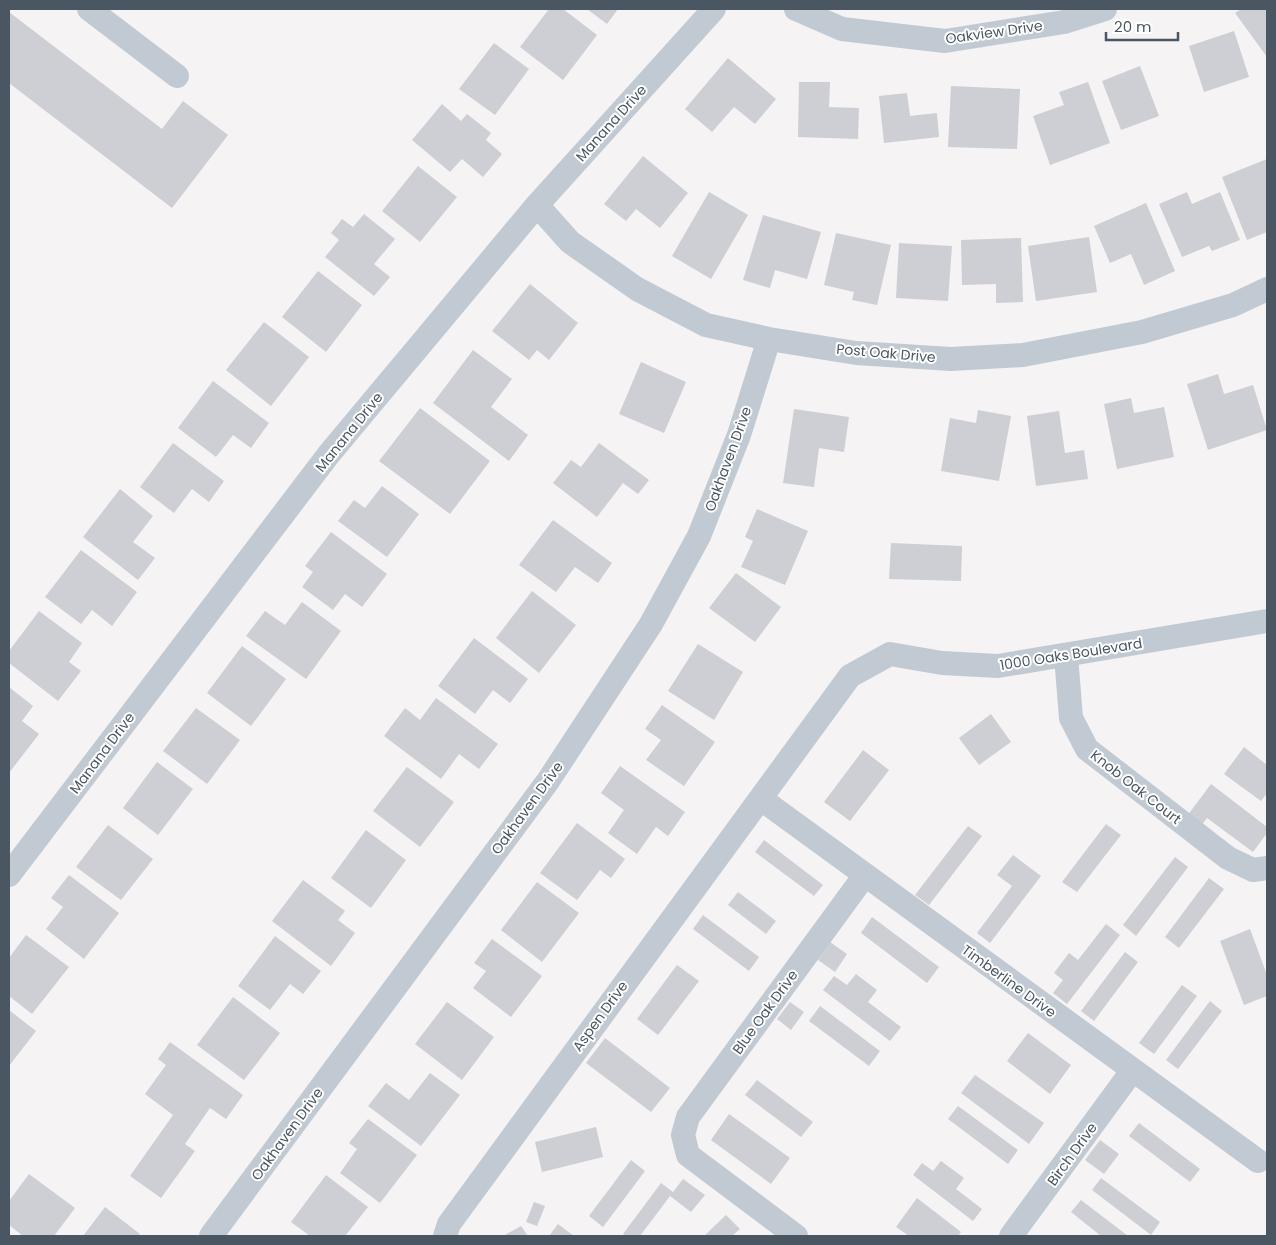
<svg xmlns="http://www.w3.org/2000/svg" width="1276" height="1245" font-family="Poppins,sans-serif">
  <rect width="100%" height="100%" fill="#f5f3f3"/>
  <path fill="#cdcfd5" d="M549,9h14l34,26 -34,45 -43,-33z
    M587,9h31l-11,15z
    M1241,9h26v48l-32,-44z
    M9,12l153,117 21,-28 45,34 -56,73 -163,-125z
    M1234,31l15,46 -45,15 -15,-46z
    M494,43l35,26 -34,46 -36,-26z
    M728,58l48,41 -21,25 -21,-17 -22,25 -27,-23z
    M1140,66l19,50 -38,14 -19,-49z
    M799,82h31l-1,25 30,1 -1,31 -60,-2z
    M1088,82l22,61 -60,22 -17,-49 31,-11 -5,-13z
    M951,86l69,3 -3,60 -69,-2z
    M907,93l3,23 27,-3 2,24 -55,6 -5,-47z
    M442,104l19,17 6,-7 24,19 -5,7 16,14 -19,23 -21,-18 -12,13 -38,-32z
    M643,156l45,37 -28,35 -24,-19 -10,12 -22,-17z
    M1267,159v73l-20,8 -25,-63z
    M418,166l39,31 -37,45 -38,-31z
    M709,192l39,23 -37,64 -39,-23z
    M1187,192l5,12 28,-12 20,48 -28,11 -3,-5 -27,11 -23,-53z
    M1146,203l29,68 -31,14 -13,-31 -21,9 -16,-37z
    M364,214l31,25 -21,25 16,13 -16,19 -49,-39 14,-17 -8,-7 11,-14 11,8z
    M763,215l58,17 -14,47 -32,-9 -5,18 -27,-8z
    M836,233l55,12 -14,60 -25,-5 2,-8 -30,-7z
    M1089,237l8,55 -61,9 -8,-55z
    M1021,238l2,64 -27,1v-19l-34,1 -1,-45z
    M899,243l53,3 -4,55 -52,-3z
    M318,271l44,34 -36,47 -44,-35z
    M530,284l48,39 -29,37 -12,-10 -8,10 -37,-29z
    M264,322l45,35 -38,49 -45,-36z
    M473,350l39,29 -21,28 37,28 -19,26 -76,-58z
    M641,362l45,20 -22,51 -45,-19z
    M1218,374l6,20 29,-9 14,45 -59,20 -21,-66z
    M213,381l56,42 -18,25 -18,-13 -17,22 -38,-29z
    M1131,398l3,15 30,-6 10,50 -57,12 -13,-65z
    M420,408l70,53 -40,53 -71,-53z
    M794,409l55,8 -5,35 -25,-4 -5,39 -31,-4z
    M978,410l33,6 -12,65 -58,-10 9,-53 26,5z
    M1059,411l6,42 19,-3 4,29 -52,7 -9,-70z
    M173,443l51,38 -15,21 -17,-13 -18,24 -34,-26z
    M599,443l50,37 -11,14 -15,-11 -26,34 -44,-34 18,-23 10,7z
    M382,486l37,28 -32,43 -49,-36 16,-21 11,8z
    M120,489l33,27 -20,26 22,16 -17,22 -55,-43z
    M757,509l51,22 -23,54 -44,-18 12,-26 -8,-4z
    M553,520l59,43 -14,20 -23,-16 -19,25 -37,-27z
    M331,532l56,42 -25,33 -17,-13 -12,16 -31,-23 11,-15 -8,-6z
    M891,543l71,3 -1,35 -72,-2z
    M81,550l56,42 -25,34 -20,-16 -11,14 -36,-27z
    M736,573l45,34 -26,35 -46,-34z
    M532,591l44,34 -37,48 -43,-35z
    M302,602l39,29 -35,48 -60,-43 19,-25 20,14z
    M39,611l43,32 -13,19 12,9 -23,30 -49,-38v-12z
    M474,638l54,41 -18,24 -17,-13 -18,24 -37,-28z
    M698,644l45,28 -29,48 -46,-29z
    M242,646l44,33 -35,47 -44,-33z
    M9,687l24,19 -11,15 17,13 -30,39z
    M436,698l62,46 -19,25 -20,-15 -18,25 -57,-43 21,-28 15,12z
    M662,705l53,37 -31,44 -38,-26 15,-20 -16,-11z
    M196,708l44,32 -33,44 -44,-33z
    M991,714l20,28 -32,23 -20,-27z
    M1244,747l23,18v28l-6,8 -37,-27z
    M863,750l26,20 -39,51 -26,-19z
    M157,762l36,27 -35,46 -35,-27z
    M620,766l65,46 -17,24 -12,-9 -19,27 -29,-21 16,-23 -23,-17z
    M407,767l47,35 -34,45 -47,-36z
    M1211,784l56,43v6l-14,19 -46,-34 -6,8 -14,-10z
    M577,823l48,36 -14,19 -11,-8 -23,30 -37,-27z
    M1106,824l15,11 -44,57 -15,-10z
    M108,825l45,34 -32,41 -45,-33z
    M968,826l14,10 -53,69 -14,-10z
    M366,830l40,30 -35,48 -40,-30z
    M764,840l59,45 -9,11 -59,-44z
    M1013,855l28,21 -51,67 -13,-10 35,-47 -15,-11z
    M1175,857l13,10 -52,69 -13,-11z
    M69,875l50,38 -35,46 -38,-30 17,-22 -12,-9z
    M1209,878l15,11 -45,59 -14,-11z
    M303,880l42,31 -7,9 17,13 -24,33 -59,-45z
    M537,882l42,31 -37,49 -41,-32z
    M738,892l38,29 -10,13 -38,-29z
    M703,915l56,42 -10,14 -56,-42z
    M872,917l67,50 -12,16 -66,-50z
    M1106,924l14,11 -53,69 -14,-11 10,-13 -9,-7 15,-20 9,7z
    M1250,929l17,46v21l-23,9 -24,-64z
    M26,935l43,32 -37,47 -23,-18v-38z
    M275,936l46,35 -18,23 -13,-10 -20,26 -32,-24z
    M492,939l50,37 -31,41 -38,-29 13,-17 -12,-8z
    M830,942l17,12 -12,18 -17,-12z
    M1125,952l13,10 -44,59 -13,-10z
    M677,965l22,16 -41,54 -21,-16z
    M856,974l21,16 -9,12 33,25 -11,14 -67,-51 11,-14 13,9z
    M1182,985l15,11 -43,58 -15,-11z
    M233,997l47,36 -36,47 -47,-35z
    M1210,1001l12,10 -44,58 -12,-9z
    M447,1002l47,35 -32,43 -47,-36z
    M790,1002l14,10 -13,18 -14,-11z
    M820,1006l60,45 -11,15 -60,-45z
    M9,1010l27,21 -27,35z
    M1028,1033l43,32 -21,29 -43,-33z
    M605,1038l65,50 -19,24 -65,-49z
    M170,1042l73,53 -17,24 -16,-11 -25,36 10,7 -34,47 -31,-22 43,-61 -28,-21 21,-29 -8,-6z
    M430,1073l30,22 -39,51 -53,-40 18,-23 23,17z
    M975,1075l69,48 -15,21 -68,-51z
    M757,1080l56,42 -12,15 -56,-42z
    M958,1106l60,44 -10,14 -60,-45z
    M729,1114l61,44 -19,26 -60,-44z
    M368,1119l49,36 -37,48 -40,-30 17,-24 -8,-6z
    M1139,1123l61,46 -10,13 -61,-46z
    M596,1127l7,30 -61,15 -7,-30z
    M1100,1140l19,14 -15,20 -19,-14z
    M631,1160l14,11 -42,56 -14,-11z
    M941,1161l23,17 -8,11 26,20 -9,12 -60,-46 9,-12 11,8z
    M29,1174l46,34 -21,28h-31l-14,-11v-24z
    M326,1175l42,32 -23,29h-35l-19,-14z
    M1101,1178l59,44 -9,13 -59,-45z
    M683,1179l22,16 -14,17 -21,-16 -30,40h-14l-3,-2 38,-51 12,9z
    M917,1198l44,34 -3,4h-49l-13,-9z
    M1081,1200l47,36h-27l-30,-24z
    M534,1202l11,4 -8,20 -11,-4z
    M105,1207l35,27 -2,2h-55z
    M726,1215l14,14 -8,7h-28z
    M558,1224l16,12h-25z
    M521,1226l7,10h-25z"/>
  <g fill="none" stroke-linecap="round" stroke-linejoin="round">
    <path stroke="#c1cad2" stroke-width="24" d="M89,9l88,67
      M796,9l46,20 103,12 119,-19 41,-13
      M537,205l33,37 67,47 69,36 63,14 87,14 95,6 72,-4 119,-23 91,-27 34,-16
      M1066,656l5,62 16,31 141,109 25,12 14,-2
      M761,799l497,362
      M9,875l320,-421 208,-249 177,-196
      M211,1236l337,-455 103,-157 48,-88 40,-101 30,-96
      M445,1236l4,-12 401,-548 40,-22 52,9 56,3 269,-45
      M796,1236l-108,-81 -5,-20 5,-18 177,-242
      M1011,1236l121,-165"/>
  </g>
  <g text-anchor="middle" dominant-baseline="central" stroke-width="4" stroke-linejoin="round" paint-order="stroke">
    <g font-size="14" fill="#4a5661" stroke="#fff">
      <text transform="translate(994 32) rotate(-8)">Oakview Drive</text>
      <text transform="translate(611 123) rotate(-48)">Manana Drive</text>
      <text transform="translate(886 353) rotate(5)">Post Oak Drive</text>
      <text transform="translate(349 432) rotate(-51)">Manana Drive</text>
      <text transform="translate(728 459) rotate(-70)">Oakhaven Drive</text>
      <text transform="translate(1071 654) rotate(-9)">1000 Oaks Boulevard</text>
      <text transform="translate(102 753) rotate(-53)">Manana Drive</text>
      <text transform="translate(1136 787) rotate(38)">Knob Oak Court</text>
      <text transform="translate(527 808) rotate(-54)">Oakhaven Drive</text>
      <text transform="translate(1009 981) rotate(36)">Timberline Drive</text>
      <text transform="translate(765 1012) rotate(-54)">Blue Oak Drive</text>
      <text transform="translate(600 1016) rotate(-54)">Aspen Drive</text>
      <text transform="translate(287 1134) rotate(-54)">Oakhaven Drive</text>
      <text transform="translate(1072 1154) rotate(-54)">Birch Drive</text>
    </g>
  </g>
  <rect width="1276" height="1245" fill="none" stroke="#4a5661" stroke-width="20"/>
  <path d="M1106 32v8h72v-8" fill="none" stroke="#4a5661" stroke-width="2.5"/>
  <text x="1114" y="32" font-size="15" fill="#4a5661" stroke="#ffffff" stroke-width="4" paint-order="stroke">20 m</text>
</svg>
